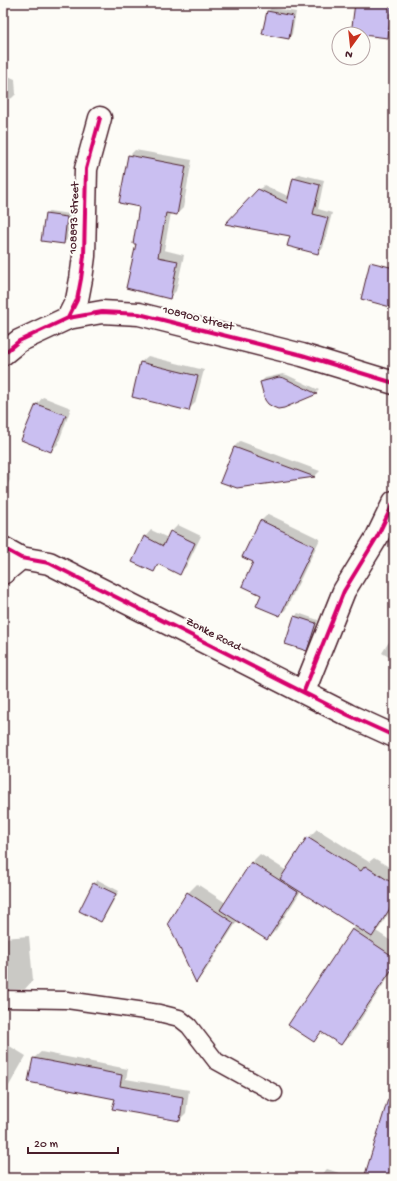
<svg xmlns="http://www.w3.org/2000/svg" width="397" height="1181" font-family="'Gochi Hand',sans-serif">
  <rect width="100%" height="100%" fill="#fdfcf7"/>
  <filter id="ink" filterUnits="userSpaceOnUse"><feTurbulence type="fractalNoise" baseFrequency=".025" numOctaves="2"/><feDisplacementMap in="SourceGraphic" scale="8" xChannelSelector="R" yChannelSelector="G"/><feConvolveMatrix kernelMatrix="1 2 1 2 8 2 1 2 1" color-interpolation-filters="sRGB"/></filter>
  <g filter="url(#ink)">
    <path fill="#0003" d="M356,3h38v28l-6,6 -36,-4z
      M271,8l25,4 -4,22 -3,4 -25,-5 4,-22z
      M3,76h5l7,3 1,15 -4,4 -9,3z
      M135,150l57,10 -9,48 -6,6 -6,-1 -7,37 20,5 -8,36 -7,7 -32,-54 3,-38 -11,-50z
      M299,174l25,6 -6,29 14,4 -9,35 -5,5 -27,-18 -32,-45 5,-5 26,12 4,-18z
      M49,211l21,3 -3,26 -4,3 -17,-28z
      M148,356l56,14 -9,33 -7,7 -47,-48z
      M283,374l4,1 32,15 -3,3 -32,14 -23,-25 4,-4z
      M43,397l28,11 -13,36 -7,7 -29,-11 15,-36z
      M240,441l80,30 -5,5 -77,11 -4,-40z
      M3,468l7,4v8l-7,14z
      M268,514l52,25 -34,70 -6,6 -25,-53 -11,-6 17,-35z
      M178,525l23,11 -15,31 -7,6 -19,-9 -7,7 -8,-34 6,-7 17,8 3,-6z
      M298,613l20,7 -8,26 -4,4 -11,-33z
      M394,634v26l-12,-7z
      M317,829l52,33 5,-4 20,12v35l-14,22 -4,4 18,12v25l-44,68 -9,8 -19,-12 -8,9 38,-111 4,-4 -55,-35 -25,39 -9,9 -29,-19 -34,53 -8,9 -8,-89 9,-9 29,19 25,-40 9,-9 27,17 21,-33z
      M98,880l21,11 -15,27 -3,3 -21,-11 14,-27z
      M29,936l4,44 -8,9h-22v-51z
      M3,1042l23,14 -23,40z
      M41,1052l87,17 -2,10 63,11 -3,23 -7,7 -145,-62z
      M394,1095v83h-29l26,-80z
      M327,1169l27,9h-36z"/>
    <path fill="#cabff1" stroke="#4a1f2b" d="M355,3h37l-4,35 -25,-3v-1h-12z
      M267,11l26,5 -4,23 -27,-5z
      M128,155l58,11 -9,49 -11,-2 -8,44 20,4 -8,38 -44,-11 10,-44h-3l6,-37 -20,-4z
      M293,178l27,7 -7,29 15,4 -10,36 -31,-8 3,-10 -65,-12 33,-35 29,14z
      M45,214l22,3 -3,27 -23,-3z
      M370,262l24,6v40l-33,-9z
      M140,362l58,14 -9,35 -57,-14z
      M279,377l5,1 33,16 -33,14 -6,1 -5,-2 -5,-3 -3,-4 -5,-18z
      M36,404l30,11 -15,37 -30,-12z
      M234,447l81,30 -78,11 -17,-6z
      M260,520l54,26 -34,70 -24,-10 5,-11 -19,-9 11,-24 -11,-5z
      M170,531l25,12 -15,32 -22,-11 -4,8 -22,-10 12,-26 19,10z
      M294,616l22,7 -9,28 -22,-7z
      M307,837l54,34 4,-5 29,18v18l-22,35 -92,-58z
      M251,862l47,30 -31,48 -47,-30z
      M93,883l23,11 -15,28 -22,-11z
      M187,892l47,31 -38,60 -28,-60z
      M352,929l42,28v9l-53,79 -20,-13 -7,10 -26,-17z
      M33,1058l89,17 -2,11 63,11 -3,24 -68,-12 3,-10 -87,-17z
      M388,1099h6v79h-30z"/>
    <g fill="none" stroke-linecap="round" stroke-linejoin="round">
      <g stroke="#4a1f2b" stroke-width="19">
        <path id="lane" d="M3,999l64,1 92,13 20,5 10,8 27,35 58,32"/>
      </g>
      <g stroke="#4a1f2b" stroke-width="25">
        <path id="street" d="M68,318l9,-18 4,-21 3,-23 2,-87 14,-51
          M3,354l16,-13 49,-23 34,-6 37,2 163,41 92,28
          M3,548l18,10 28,5 299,152 46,21
          M3,573l18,-15
          M304,691l40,-100 33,-54 17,-35"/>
      </g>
      <use href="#lane" stroke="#fdfcf7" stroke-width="16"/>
      <use href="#street" stroke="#fdfcf7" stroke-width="22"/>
      <g stroke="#fdfcf7" stroke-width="6">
        <path id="cycleway" d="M68,318l9,-18 4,-21 3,-23 2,-87 14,-51
          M3,354l16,-13 49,-23 34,-6 37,2 163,41 92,28
          M3,548l18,10 28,5 299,152 46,21
          M304,691l40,-100 33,-54 17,-35"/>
      </g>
      <use href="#cycleway" stroke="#d6006c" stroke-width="4"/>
    </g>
  </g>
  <g text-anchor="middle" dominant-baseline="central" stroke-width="4" stroke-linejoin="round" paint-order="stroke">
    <g font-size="12" fill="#4a1f2b" stroke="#fdfcf7">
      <text transform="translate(75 218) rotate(-88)">108893 Street</text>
      <text transform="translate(198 319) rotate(14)">108900 Street</text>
      <text transform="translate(213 635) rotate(27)">Zonke Road</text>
    </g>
  </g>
  <rect width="397" height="1181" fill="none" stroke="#fdfcf7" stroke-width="16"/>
  <rect x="8" y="8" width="381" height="1165" fill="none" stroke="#4a1f2b" stroke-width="1.5" filter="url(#ink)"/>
  <g transform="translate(351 46) rotate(195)"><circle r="19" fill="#fdfcf7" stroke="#b5a4a5"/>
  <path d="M0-3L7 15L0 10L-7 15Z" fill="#c8321e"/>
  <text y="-6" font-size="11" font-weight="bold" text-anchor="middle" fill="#4a1f2b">N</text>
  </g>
  <path d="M28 1147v6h90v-6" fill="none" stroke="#4a1f2b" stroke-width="2"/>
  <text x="34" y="1147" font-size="12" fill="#4a1f2b" stroke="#fdfcf7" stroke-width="3" paint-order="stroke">20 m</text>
</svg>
